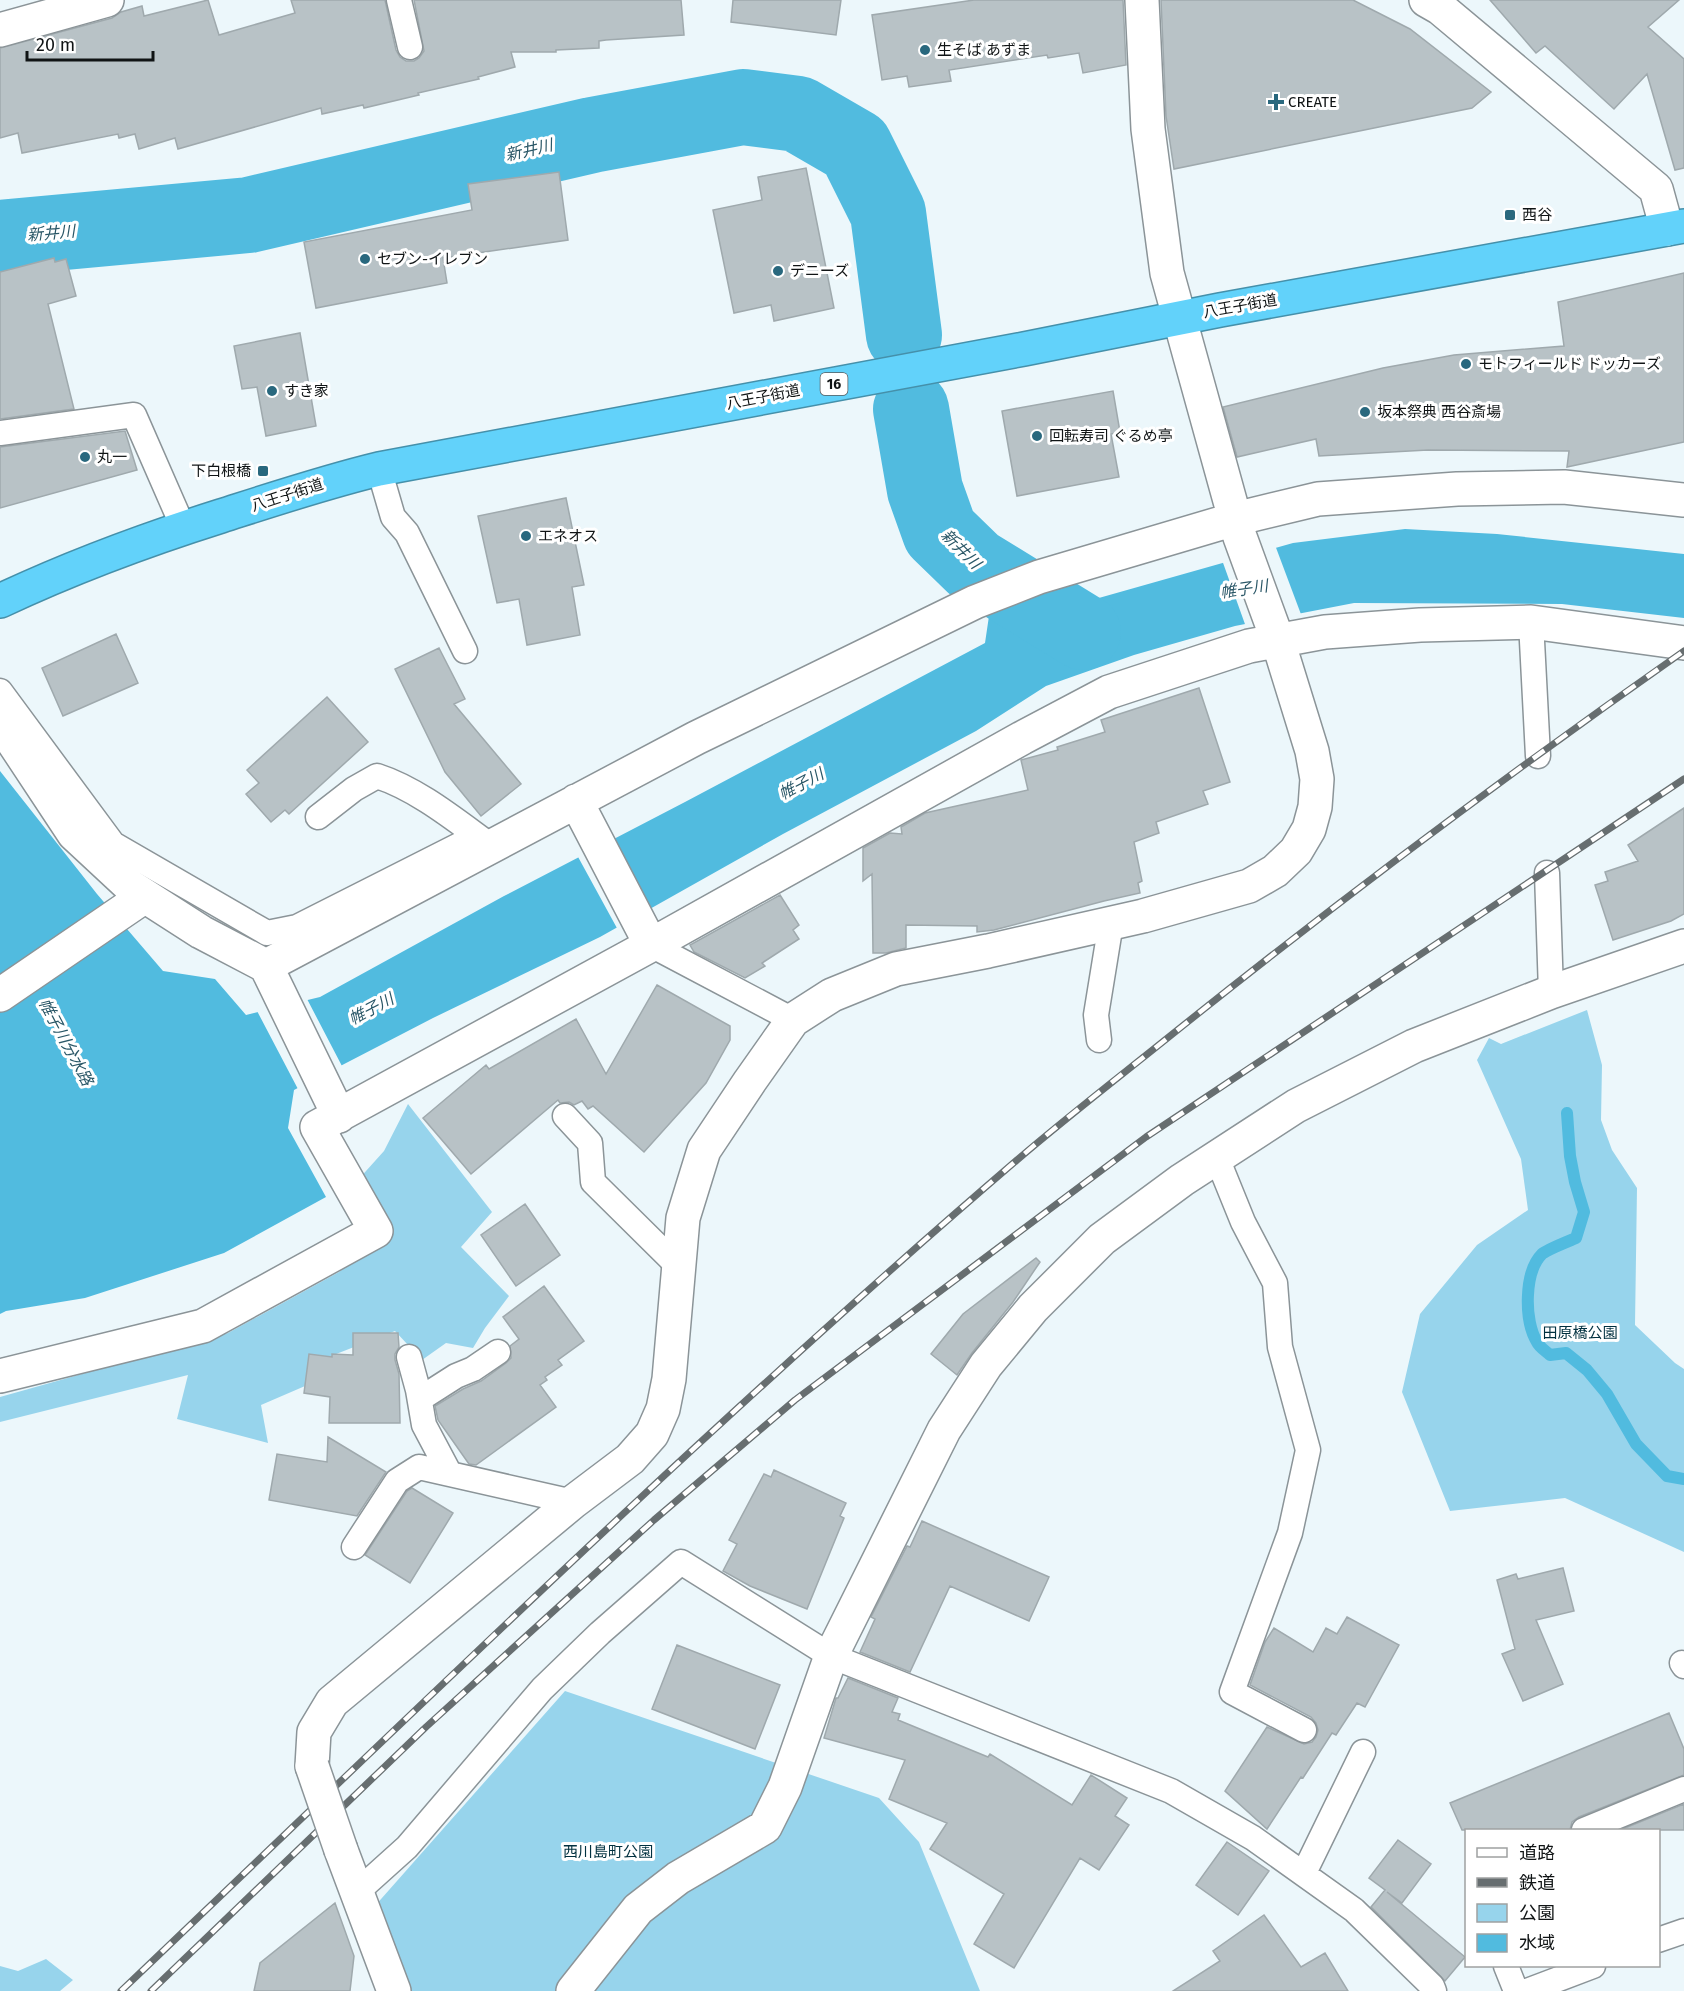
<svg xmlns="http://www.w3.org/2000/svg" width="1684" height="1991" font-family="'Fira Sans','Noto Sans JP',sans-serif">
  <rect width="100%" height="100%" fill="#ecf7fb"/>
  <path fill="#97d4ec" d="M1587,1010l15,55 -1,55 11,30 25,38 -2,137 40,38 9,6v183l-119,-54 -115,13 -48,-119 18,-78 57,-69 51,-35 -7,-51 -44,-99 12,-22 12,6z
    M408,1104l84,108 -31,35 48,49 -24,32 -12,20 -27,-5 -24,17 -27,-29 -87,34 4,18 -51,22 7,38 -91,-24 11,-44 -188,47v-25l228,-64 111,-61 48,-37 -30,-54 27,-30z
    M565,1691l314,107 40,44 61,149h-574l-32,-84z
    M46,1959l27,21 -13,11h-60v-25l18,5z"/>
  <path fill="#51bbdf" d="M1405,529l92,5 187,20v64l-122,-14 -208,-1 -119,23 -101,29 -88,31 -70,45 -193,103 -183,103 -167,81 -139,72 -6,38 38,69 -102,56 -139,45 -79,13 -6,3v-543l97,123 66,77 52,8 31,36 74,-18 184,-101 181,-94 300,-159 4,-27 65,-28 13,19 226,-64z"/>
  <path fill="#ecf7fb" d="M1275,545l27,72 -56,10 -24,-67z
    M612,836l41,75 -35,19 -41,-75z
    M306,997l37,71 -44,23 -43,-82z"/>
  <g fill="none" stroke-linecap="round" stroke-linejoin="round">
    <path stroke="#51bbdf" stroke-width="12" d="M1567,1113l3,43 5,26 9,30 -8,26c-7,3 -30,12 -34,16 -18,18 -18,67 -5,88 2,5 9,9 13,13l16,-2 21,17 20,24 29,50 31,32 17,3"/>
    <path stroke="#51bbdf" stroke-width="76" d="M0,238l249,-23 343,-80 151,-28 55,7 57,33 33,66 16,122
      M911,409l14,81 15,42 34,33 109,67"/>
  </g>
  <path fill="#b8c2c6" stroke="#9fa9ad" stroke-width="1.5" d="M208,0l11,35 76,-22 -4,-13h94l11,50 4,7 6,4h8l5,-3 5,-7 -10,-51h267l3,35 -78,5 -7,1v7l-43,2v2h-45l4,15 -37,10 1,2 -61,14 1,2 -55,13 -1,-3 -41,9 -1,-6 -143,41 -3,-11 -36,11 -4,-15 -16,4 -1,-4 -96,19 -4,-20 -18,5v-90l112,-30 9,-6 21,-6 2,10z
    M733,0h108l-5,35 -105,-13z
    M974,0h149l3,65 -43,8 -4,-20 -31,5 -1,-3 -98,15 2,11 -42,6 -2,-11 -25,4 -10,-65z
    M1161,0h192l57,29 81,63 -19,16 -298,61 -8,-53z
    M1490,0h189l-31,27 36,32v109l-9,2 -28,-96 -33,35 -69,-63 -9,7z
    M806,168l28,140 -60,13 -3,-16 -37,8 -21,-103 49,-10 -4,-23z
    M559,172l9,68 -125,18 4,25 -131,25 -12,-66 168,-32 -4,-26z
    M54,258l1,4 11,-3 10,37 -28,8 26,105 -74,10v-147z
    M1684,273v169l-117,25 2,-16 -141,-1 -109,6 -3,-17 -79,18 -14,-50 160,-39 71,-13 110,-9 -6,-44z
    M300,333l16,93 -50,10 -9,-49 -15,2 -8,-43z
    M1113,391l7,41 -9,2 8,43 -102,19 -15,-85z
    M125,431l12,39 -137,38v-61z
    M566,498l18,87 -12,2 8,48 -53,10 -8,-46 -22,4 -19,-87z
    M116,634l22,49 -75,33 -21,-48z
    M439,648l26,51 -11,5 67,80 -40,32 -36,-44 -50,-103z
    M1199,688l31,94 -27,9 5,13 -52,18 3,11 -25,9 8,39 -4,2 2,10 -36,8 -110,29 -17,2v-6l-71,-1v23l-20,5h-13l-1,-79 -9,7v-33l27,-15 12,1 -1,-7 24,-14 103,-23 -7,-30 37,-10 -1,-3 48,-15 -4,-12z
    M327,697l41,45 -79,72 -4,-4 -14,12 -25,-28 13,-11 -12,-13z
    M1684,808v106l-13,7 -58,19 -18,-55 13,-4 -3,-9 33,-11 -10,-16z
    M780,895l19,30 -6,5 6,9 -37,24 3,3 -20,12 -51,-26 -4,-7z
    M657,985l73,41v14l-24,43 -62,69 -51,-46 -5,3 -6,-8 -8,4 -5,-3 -9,1 -2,-3 -87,74 -48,-56 63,-53 3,4 87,-50 30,55z
    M525,1204l35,51 -44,31 -35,-51z
    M1036,1258l4,4 -27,40 -41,51 -15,22 -26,-21 32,-40z
    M544,1286l40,55 -26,19 4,5 -17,12 2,3 -7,5 16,22 -80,58 -7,-1 -31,-44 -3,-14 28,-17 18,-8 25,-18 5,-5 -1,-12 9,-7 -16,-22z
    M353,1333h45l1,14 -4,7v6l4,14 1,49h-71l1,-26 -26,-4 5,-39 23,3v-3l21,1z
    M328,1437l58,35 -29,44 -88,-16 8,-46 50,8z
    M774,1470l72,33 -6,13 4,2 -37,91 -57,-23 -27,-15 14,-27 -8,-4 35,-66 7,3z
    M412,1488l41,25 -43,70 -45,-28 42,-64z
    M922,1521l127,56 -20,44 -79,-35 -40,86 -50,-20 15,-33 -4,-2 36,-71 3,1z
    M1563,1568l11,43 -38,9 27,64 -40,17 -21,-47 13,-5 -18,-69 19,-6 2,5z
    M1347,1617l52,28 -34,62 -8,-4 -21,32 -4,-2 -29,45 -2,-1 -34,52 -42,-38 42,-64 37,17 8,-2 4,-5 2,-7 -2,-7 -5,-6 -61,-32 15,-43 9,-14 39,24 13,-24 11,6z
    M677,1645l103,40 -25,64 -103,-40z
    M848,1678l50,20 -6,14 8,2 -2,6 90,37 2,-3 82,51 19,-30 36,23 -12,18 14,9 -30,45 -19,-12 -66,110 -40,-24 30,-50 -74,-45 17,-26 -58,-24 16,-39 -81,-22 12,-40h2z
    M1669,1713l15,36v26l-105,42 -7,5 -2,8h-108l-12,-27z
    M1684,1804v26h-64z
    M1398,1840l33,24 -29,39 -15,-11 78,65 -20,24 -74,-74 14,-17 -16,-12z
    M1227,1842l42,29 -31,44 -42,-30z
    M335,1903l19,53 -4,35h-96l6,-28z
    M1264,1915l37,52 24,-14 23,38h-175l47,-30 -7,-10z"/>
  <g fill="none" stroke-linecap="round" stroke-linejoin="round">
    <g stroke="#8b9498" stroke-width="27">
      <path id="lane" d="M399,0l11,47
        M0,433l134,-18 49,112
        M379,469l14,48 14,16 58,118
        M1531,622l7,134
        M0,691l113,153 154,89 30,-6 180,-91
        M318,817l36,-28 23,-13c40,13 77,43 110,67
        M1547,873l4,119
        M651,945l142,75
        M1099,1040l-3,-25 15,-92
        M565,1116l25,27 3,39 85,84
        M1217,1158l26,64 32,61 5,64 28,103 -18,83 -58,159 72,38
        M409,1357l9,33 6,35 26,49
        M420,1399l36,-23 17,-7 25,-17
        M354,1547l43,-66 22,-14 154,35
        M1682,1663l2,3
        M1584,1830l100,-41
        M1304,1873l59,-121
        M357,1892l50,-45 135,-158 58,-56 81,-71 150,94 340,135 82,47 101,72 78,76 2,5
        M1658,1940l26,-9
        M1506,1966l10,25
        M1527,1991l66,-25"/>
    </g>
    <g stroke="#8b9498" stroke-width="36">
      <path id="street" d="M1426,0l14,8 216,181 11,40
        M0,30l107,-30
        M0,722l74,112 57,53 70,45 65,34 430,-228 279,-136 64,-25 196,-58 83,-20 139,-10 107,-2 120,13
        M576,801l75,144
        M266,966l73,150
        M0,995l145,-99
        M0,1376l203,-50 173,-95 -59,-104 334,-182 371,-207 87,-46 140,-46 76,-14 95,-7 111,-3 153,21
        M312,1766l2,-34 18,-30 241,-200 57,-43 22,-25 11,-25 6,-30 14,-161 21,-68 46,-69 43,-61 39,-25 64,-26 92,-18 155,-35 106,-30 26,-15 21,-20 13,-22 6,-22 2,-28 -5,-28 -34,-110 -38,-104 -73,-264 -19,-144 -6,-129
        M341,1850l53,141
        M573,1991l65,-82 40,-31 87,-51 20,-40 46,-131 113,-226 42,-65 47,-57 69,-69 80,-59 114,-74 118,-60 137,-54 133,-46"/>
    </g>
    <g stroke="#4590aa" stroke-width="36">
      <path id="highway" d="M0,601c72,-34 145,-61 221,-85 53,-17 104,-34 158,-47l645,-120 196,-39 464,-84"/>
    </g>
    <use href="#lane" stroke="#fff" stroke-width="24"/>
    <use href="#street" stroke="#fff" stroke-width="33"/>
    <use href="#highway" stroke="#62d2fa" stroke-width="33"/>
    <g stroke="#676e70" stroke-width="7">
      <path id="rail" d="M121,1991c295,-281 587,-566 896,-831 50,-43 102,-83 153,-124 167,-134 338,-262 514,-385
        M151,1991l275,-264 228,-207 141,-120 351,-263 538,-358"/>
    </g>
    <use href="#rail" stroke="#fff" stroke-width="4.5" stroke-dasharray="14" stroke-linecap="butt"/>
    <g stroke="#8b9498" stroke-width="36" stroke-linecap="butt">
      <path id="street-bridge" d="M312,1766l29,84"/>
    </g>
    <use href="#street-bridge" stroke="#fff" stroke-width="33"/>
  </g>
  <g fill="#29687e" stroke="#fff" stroke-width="2">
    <circle cx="925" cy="50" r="6"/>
    <path d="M1273 93h6v6h6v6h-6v6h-6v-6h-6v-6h6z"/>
    <rect x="1504" y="209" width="12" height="12" rx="3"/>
    <circle cx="365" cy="259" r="6"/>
    <circle cx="778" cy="271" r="6"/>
    <circle cx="1466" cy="364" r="6"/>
    <circle cx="272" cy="391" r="6"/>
    <circle cx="1365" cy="412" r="6"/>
    <circle cx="1037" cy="436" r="6"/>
    <circle cx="85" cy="457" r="6"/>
    <rect x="257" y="465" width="12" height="12" rx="3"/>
    <circle cx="526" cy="536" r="6"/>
  </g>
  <g text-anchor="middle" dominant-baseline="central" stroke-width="6" stroke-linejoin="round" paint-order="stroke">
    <rect fill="#fff" stroke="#585a5b" stroke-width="1.5" x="820.5" y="373" width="27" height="22" rx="4.5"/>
    <g font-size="14" font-weight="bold" fill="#101415">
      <text x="834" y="384">16</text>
    </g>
    <g font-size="15" fill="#101415" stroke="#fff" text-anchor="start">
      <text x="937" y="50">生そば あずま</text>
      <text x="1288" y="102">CREATE</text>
      <text x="1522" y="215">西谷</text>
      <text x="377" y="259">セブン-イレブン</text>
      <text x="790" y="271">デニーズ</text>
      <text x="1478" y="364">モトフィールド ドッカーズ</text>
      <text x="284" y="391">すき家</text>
      <text x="1377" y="412">坂本祭典 西谷斎場</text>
      <text x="1049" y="436">回転寿司 ぐるめ亭</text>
      <text x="97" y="457">丸一</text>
      <text x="251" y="471" text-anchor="end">下白根橋</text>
      <text x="538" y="536">エネオス</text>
    </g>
    <g font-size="15" fill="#101415" stroke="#fff">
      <text transform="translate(1240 306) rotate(-10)">八王子街道</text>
      <text transform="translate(763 397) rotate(-11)">八王子街道</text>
      <text transform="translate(287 495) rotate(-18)">八王子街道</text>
    </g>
    <g font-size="15" fill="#00303f" stroke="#fff">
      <text x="1580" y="1333">田原橋公園</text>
      <text x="608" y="1852">西川島町公園</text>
    </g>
    <g font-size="16" font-style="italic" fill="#2a5767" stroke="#fff">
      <text transform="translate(529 150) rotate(-13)">新井川</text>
      <text transform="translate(51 233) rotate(-5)">新井川</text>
      <text transform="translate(961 549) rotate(45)">新井川</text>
      <text transform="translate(1244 589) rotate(-8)">帷子川</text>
      <text transform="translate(801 784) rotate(-28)">帷子川</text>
      <text transform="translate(371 1009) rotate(-28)">帷子川</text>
      <text transform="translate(66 1042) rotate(62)">帷子川分水路</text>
    </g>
  </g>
  <rect x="1465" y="1829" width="195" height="138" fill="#ffffff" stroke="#9fa1a1" stroke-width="1.5"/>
  <rect x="1477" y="1848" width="30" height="9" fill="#ffffff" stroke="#9fa1a1" stroke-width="1.5"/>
  <text x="1519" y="1859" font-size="18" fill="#101415">道路</text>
  <rect x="1477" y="1878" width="30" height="9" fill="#676e70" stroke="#9fa1a1" stroke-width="1.5"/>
  <text x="1519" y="1889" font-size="18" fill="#101415">鉄道</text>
  <rect x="1477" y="1904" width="30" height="18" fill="#97d4ec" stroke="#9fa1a1" stroke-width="1.5"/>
  <text x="1519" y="1919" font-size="18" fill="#101415">公園</text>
  <rect x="1477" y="1934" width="30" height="18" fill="#51bbdf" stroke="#9fa1a1" stroke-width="1.5"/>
  <text x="1519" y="1949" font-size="18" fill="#101415">水域</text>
  <path d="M27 51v9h126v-9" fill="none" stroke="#101415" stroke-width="3"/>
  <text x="36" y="51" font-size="18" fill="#101415" stroke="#ffffff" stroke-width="4.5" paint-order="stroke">20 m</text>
</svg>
